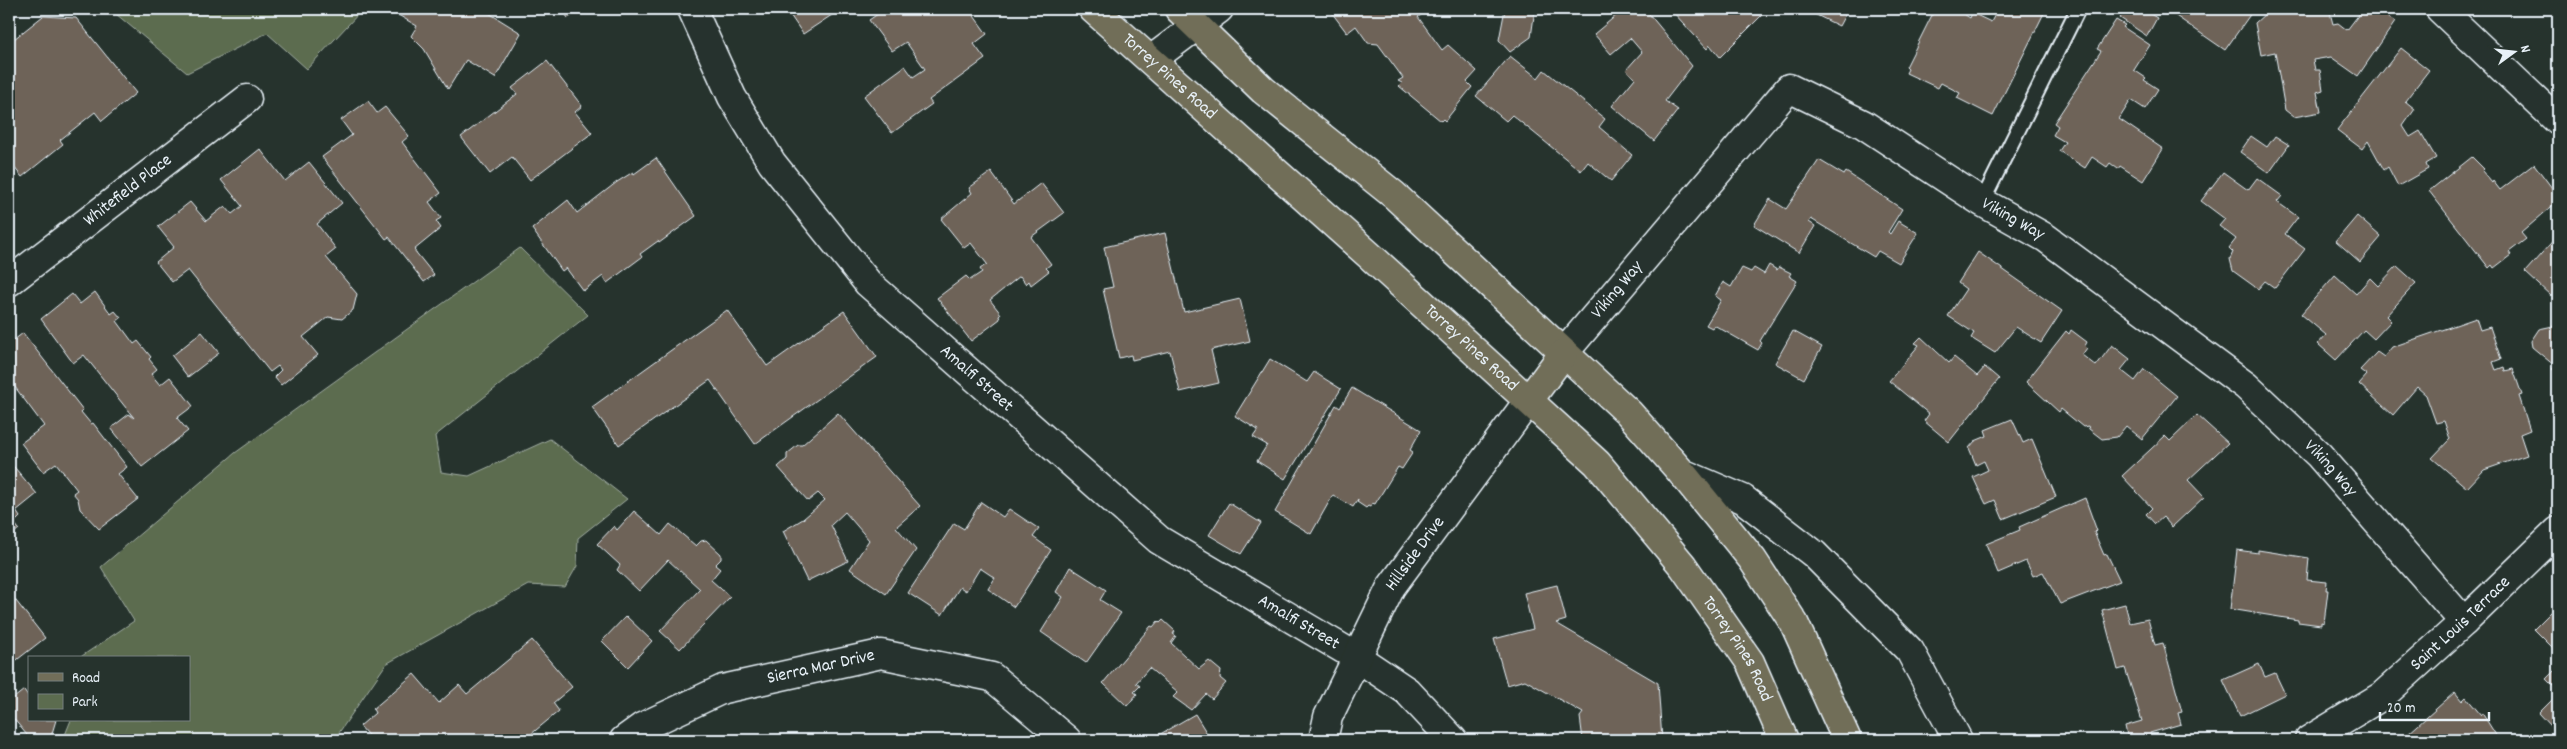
<svg xmlns="http://www.w3.org/2000/svg" width="2567" height="749" font-family="Dekko,sans-serif">
  <rect width="100%" height="100%" fill="#26332d"/>
  <filter id="ink" filterUnits="userSpaceOnUse"><feTurbulence type="fractalNoise" baseFrequency=".02" numOctaves="2"/><feDisplacementMap in="SourceGraphic" scale="10" xChannelSelector="R" yChannelSelector="G"/><feConvolveMatrix kernelMatrix="1 2 1 2 8 2 1 2 1" color-interpolation-filters="sRGB"/></filter>
  <g filter="url(#ink)">
    <path fill="#5c6c4f" stroke="#a2aea4" d="M110,9h249l2,2 -54,58 -40,-36 -80,40z
      M520,248l68,67 -153,121 6,36 28,4 81,-37 77,60 -49,39 -1,28 -12,21 -37,-2 -142,79 -52,76h-55l-6,-5 -10,5h-200l8,-20h118v-62h-110l55,-37 -33,-54 134,-114z"/>
    <path fill="#6e6358" stroke="#e8f1f8" d="M388,9h97l-1,1 37,23 -26,45 -29,-18 -18,29 -24,-40 -13,-13 6,-10z
      M562,9h20l-14,9z
      M786,9h55l-38,25z
      M885,9h84l18,25 -13,10 11,15 -56,41 3,4 -40,29 -28,-37 41,-30 8,11 12,-8 -19,-27 -14,9 -23,-31z
      M1329,9h100l-11,8 24,33 6,-5 29,26 -10,11 5,5 -27,34 -2,-2 -2,2 -42,-35 3,-3 -4,-2 5,-3 -25,-34 -10,-1 -12,-17 -9,7z
      M1505,9h30l-4,28 -21,15 -11,-12z
      M1624,9h21l47,57 -27,35 13,9 -24,31 -42,-35 23,-28 -9,-8 16,-18 -12,-14 -19,16 -17,-20z
      M1673,9h95l-48,48 -10,-12 -3,4 -35,-38z
      M1804,9h44l-9,17z
      M1935,9h21l14,9 2,-5 19,9 7,-13h48l-53,107 -36,-18 3,-5 -19,-10 -3,5 -32,-15 2,-4 -2,-2z
      M2126,9h16l15,9 -10,18 -27,-18z
      M2173,9h81l-29,41 -55,-38z
      M2276,9h53l4,15 5,-1 9,7 16,-21h13l19,13 -37,54 -27,-19 -18,3 2,10h5l3,20 -6,2 4,20 -27,5 -9,-7 -10,-58 -14,3 -6,-32 11,-10z
      M43,16l33,2 60,75 -34,28 -7,-9 -35,28 3,4 -41,33 -13,-16v-118z
      M2116,20l9,5 -2,2 27,18 -16,25 12,8 -2,2 14,9 -13,20 -14,-9 -12,19 44,30 -20,32 -23,-15 -2,3 -8,-6 -3,4 -15,-10 -7,11 -26,-17 6,-9 -12,-7 5,-9 -4,-3 47,-72 -4,-2z
      M2401,48l28,22 -24,31 10,8 -12,17 7,11 10,-6 16,27 -10,6 2,5 -30,17 -10,-19 -4,3 -16,-29 -6,8 -25,-19z
      M1510,56l28,22 6,-8 61,49 -6,8 33,28 -21,26 -23,-19 -7,9 -69,-56 -6,6 -30,-25z
      M547,61l35,45 -7,6 17,21 -62,47 -18,-23 -22,17 -29,-37 56,-43 -5,-6z
      M368,101l9,12 8,-6 24,29 -7,6 39,51 -12,9 12,16 -5,3 5,7 -27,22 20,25 -10,7 -35,-45 -3,2 -64,-82 30,-22 -11,-15z
      M2251,136l16,11 8,-11 14,9 -20,28 -29,-21z
      M260,149l25,32 24,-19 33,41 -25,21 19,25 -10,8 31,37 -4,16 -11,9 -14,-2 -25,20 15,18 -37,30 -7,-8 7,-7 -3,-4 -8,6 -82,-102 -16,12 -16,-20 18,-15 -16,-20 32,-25 16,19 19,-15 7,8 10,-8 -21,-26z
      M2472,157l12,12 -2,2 10,12 1,-2 7,9 34,-26 24,32v5l-37,32 5,6 -17,13 2,3 -17,13 -2,-3 -3,3 -60,-77z
      M656,158l40,58 -37,27 -1,-2 -18,13 2,3 -35,26 -4,-7 -20,15 -17,-23 -4,3 -30,-42 36,-29 9,13 40,-31 16,-10 1,2z
      M1819,160l25,15 2,-3 56,37 -14,23 2,2 8,-13 20,12 -19,30 -21,-12 -4,6 -63,-38 -2,3 6,4 -16,27 -45,-28 16,-26 16,10z
      M991,172l23,32 27,-21 23,30 -33,24 20,27 -5,4 3,3 -18,14 -2,-4 -3,3 -6,-8 -30,24 11,14 -2,2 1,3 -29,22 -34,-43 29,-22 4,4 12,-8 -2,-3 7,-5 -16,-21 -7,5 -23,-29 31,-26 -3,-5z
      M2223,172l25,18 9,-12 25,18 -5,6 21,15 -13,17 20,15 -30,39 -10,-7 -7,8 -25,-18 -3,-12 3,-7 -4,-4 7,-9 -17,-13 6,-7 -24,-18z
      M2357,216l24,21 -21,25 -24,-21z
      M1165,233l19,79 56,-13 10,42 -39,9 8,33 -39,9 -10,-41 -38,9 -1,-5 -12,3 -16,-69 10,-2 -9,-40z
      M2558,235v60l-3,-3 -4,4 -26,-24z
      M1978,252l84,59 -21,32 -25,-16 -21,26 -24,-15 3,-5 -26,-17 18,-27 -8,-6z
      M1769,265l8,5 2,-3 12,6 -2,3 8,5 -37,60 2,2 -4,7 -44,-25 -2,3 -6,-3 15,-25 -6,-4 8,-14 8,5 11,-19 9,4 3,-4 10,6z
      M2397,266l19,17 -30,33 5,5 -17,18 -10,-9 -28,30 -18,-16 8,-9 -25,-21 34,-39 21,19 14,-16 8,8z
      M95,292l16,22 4,-3 6,7 -4,3 17,23 4,-3 13,16 -2,2 8,10 -6,5 9,11 10,-8 23,29 -16,12 11,13 -46,36 -31,-39 18,-14 5,4 -50,-63 -11,8 -32,-44 31,-25 8,10z
      M727,310l40,56 77,-55 33,46 -122,87 -45,-64 -91,65 -27,-38z
      M2476,318l4,12 10,-3 11,32 -8,3 3,8 8,-3 1,4 8,-2 9,26 -3,1 11,34 -10,4 7,21 -43,15 -17,18 -35,-30 18,-19 -6,-18 -8,2 -10,-28 -9,-8 -24,28 -34,-31 8,-9 -7,-5 17,-18 7,5 8,-10z
      M2553,326l5,5v43l-6,-5 3,-3 -23,-19 -1,-6 8,-12z
      M2071,330l16,12 -2,4 2,2 -5,7 14,11 16,-21 18,14 -9,11 14,11 9,-12 33,27 -35,43 -16,-13 -9,11 -15,2 -13,-10 -1,-3 -5,1 -22,-18 -2,3 -33,-30 40,-51 3,3z
      M1793,331l29,16 -18,32 -29,-16z
      M202,332l17,21 -31,24 -16,-21z
      M23,333l60,77 -2,2 10,12 2,-1 34,44 -9,7 20,25 -39,30 -19,-20 -2,-10 -5,-6 4,-3 -21,-27 -13,9 -22,-29 23,-17 -35,-47v-35z
      M1921,337l28,26 5,-6 23,19 8,-9 14,12 -50,63 -25,-21 5,-7 -40,-33 30,-36 -4,-2z
      M1270,359l37,23 7,-10 27,17 -56,90 -28,-18 10,-16 -14,-8 5,-7 -23,-14z
      M1352,388l69,42 -11,20 3,2 -11,17 -4,-2 -23,37 -3,-1 -2,4 -2,-1 -2,2 -9,-6 1,-3 -5,8 -20,-12 -22,39 -36,-22 61,-107 4,3z
      M838,413l82,93 -24,21 20,23 -30,44 -36,-25 19,-29 -24,-28 -14,13 17,36 -41,20 -24,-50 20,-12 22,-19 -7,-7 -10,8 -30,-34 9,-8v-5l11,-9h4z
      M2197,415l31,28 -40,37 16,17 -32,30 -9,-10 -8,7 -9,-10 6,-6 -30,-32 43,-40 5,5z
      M2012,419l11,24 9,-4 24,58 -53,22 -8,-19 -9,4 -7,-14 -6,-13 15,-7 -4,-9 -8,4 -7,-17 6,-7 12,-5 -2,-6z
      M9,461l28,33 -21,17 4,6 -6,6 5,6 -10,8z
      M2085,498l12,33 -3,1 10,23 3,-1 13,27 -60,23 -17,-32 -10,4 -7,-15 -28,12 -12,-29 34,-14 -1,-3z
      M981,502l22,15 6,-8 30,20 -6,8 18,13 -37,57 -26,-18 7,-11 -15,-10 -14,23 -6,-4 -18,28 -34,-22 46,-70 10,6z
      M1229,503l32,20 -20,31 -32,-19z
      M634,511l27,24 9,-11 26,22 5,-5 5,-1 15,14v5l-6,6 5,4 -9,11 19,17 -50,52 -20,-18 40,-42 -32,-29 -29,31 -22,-21 3,-5 -23,-21 17,-18 3,4z
      M2237,550l21,3v-3l51,8 -2,22 20,2 -1,8h2l-4,33 -3,-1v3l-23,-3v-2l-68,-11z
      M1070,567l36,23 -6,10 21,13 -35,50 -45,-31 22,-35 -7,-5z
      M1557,585l9,35 -10,3 102,60 4,57h-79l-3,-23 3,-4 -58,-33 -18,5 -13,-46 39,-10 -9,-36z
      M9,592l36,46 -36,28z
      M2125,604l5,19 18,-4 7,26 8,-2 19,69 -4,1 3,11 -31,9 2,7h-24l-3,-14 17,-5 -17,-53 -7,2 -16,-60z
      M2557,606l1,2v45l-24,-24z
      M626,616l26,25 -24,26 -26,-26z
      M1163,620l12,11 -2,3 3,2 -5,7 28,26 10,-8 12,10 -1,7 6,5 -14,16 -6,-5 -15,16 -18,-13 5,-5 -29,-24 -13,15 4,3 -6,6 3,2 -10,12 -24,-23 48,-57 2,1 5,-6 2,2z
      M532,640l40,47 -19,16 6,8 -35,29h-152l-12,-14 15,-13 -2,-4 41,-35 25,29 20,-18 8,9z
      M2259,664l6,13 10,-4 10,21 -45,22 -17,-36z
      M2558,667v24l-12,-12z
      M24,690l5,7v23h27l-6,20h-19l-22,-27v-11z
      M2455,692l7,9 4,-4 15,18 1,-2 17,27h-85l-6,-6z
      M2553,699l3,3 2,-2v21l-6,6 -13,-14z
      M1195,714l16,26h-61z
      M662,728l10,12h-28z"/>
    <g fill="none" stroke-linecap="round" stroke-linejoin="round">
      <g stroke="#e8f1f8" stroke-width="18">
        <path id="lane" d="M1982,202l96,-193"/>
      </g>
      <g stroke="#e8f1f8" stroke-width="31">
        <g id="street">
          <path id="s1" d="M692,9l40,88 40,66 96,120 291,257 196,116 52,35 46,49"/>
          <path id="s2" d="M9,282l238,-183"/>
          <path id="s3" d="M1563,354l226,-266 74,36 119,78 64,36 200,148 73,69 145,167"/>
          <path d="M1682,473l61,26 71,55 96,97 48,89"/>
          <path id="s4" d="M624,740l18,-13 81,-38 158,-35 111,23 75,63"/>
          <path id="s5" d="M1323,740l5,-23 63,-130 138,-187"/>
          <path id="s6" d="M2309,740l73,-44 82,-74 94,-91"/>
        </g>
      </g>
      <g stroke="#e8f1f8" stroke-width="31">
        <path id="secondary" d="M2440,9l118,112
          M1151,60l68,-51"/>
      </g>
      <g stroke="#e8f1f8" stroke-width="31">
        <g id="primary">
          <path id="s7" d="M1093,9l276,246 228,208 86,103 67,96 34,78"/>
          <path d="M1179,9l84,81 131,105 235,218 53,60 70,86 42,64 53,117"/>
          <path d="M1529,400l34,-46"/>
        </g>
      </g>
      <use href="#lane" stroke="#26332d" stroke-width="14"/>
      <use href="#street" stroke="#26332d" stroke-width="28"/>
      <use href="#secondary" stroke="#26332d" stroke-width="28"/>
      <use href="#primary" stroke="#716e59" stroke-width="28"/>
    </g>
  </g>
  <g text-anchor="middle" dominant-baseline="central" stroke-width="4" stroke-linejoin="round" paint-order="stroke">
    <g font-size="18" fill="#e8f1f8" stroke="#26332d">
      <text stroke="none"><textPath href="#s7" startOffset="102">Torrey Pines Road</textPath></text>
      <text stroke="none"><textPath href="#s2" startOffset="150">Whitefield Place</textPath></text>
      <text stroke="none"><textPath href="#s3" startOffset="609">Viking Way</textPath></text>
      <text stroke="none"><textPath href="#s3" startOffset="84">Viking Way</textPath></text>
      <text stroke="none"><textPath href="#s7" startOffset="508">Torrey Pines Road</textPath></text>
      <text stroke="none"><textPath href="#s1" startOffset="472">Amalfi Street</textPath></text>
      <text stroke="none"><textPath href="#s3" startOffset="1014">Viking Way</textPath></text>
      <text stroke="none"><textPath href="#s5" startOffset="209">Hillside Drive</textPath></text>
      <text stroke="none"><textPath href="#s1" startOffset="878">Amalfi Street</textPath></text>
      <text stroke="none"><textPath href="#s6" startOffset="192">Saint Louis Terrace</textPath></text>
      <text stroke="none"><textPath href="#s7" startOffset="912">Torrey Pines Road</textPath></text>
      <text stroke="none"><textPath href="#s4" startOffset="212">Sierra Mar Drive</textPath></text>
    </g>
  </g>
  <rect width="2567" height="749" fill="none" stroke="#26332d" stroke-width="30"/>
  <rect x="15" y="15" width="2537" height="719" fill="none" stroke="#e8f1f8" stroke-width="2" filter="url(#ink)"/>
  <rect x="28" y="656" width="162" height="65" fill="#26332d" stroke="#747f7e"/>
  <rect x="38" y="673" width="25" height="8" fill="#716e59" stroke="#747f7e"/>
  <text x="72" y="682" font-size="15" fill="#e8f1f8">Road</text>
  <rect x="38" y="694" width="25" height="15" fill="#5c6c4f" stroke="#747f7e"/>
  <text x="72" y="706" font-size="15" fill="#e8f1f8">Park</text>
  <g transform="translate(2514 52) rotate(75)" stroke="#26332d" stroke-width="4" paint-order="stroke">
  <path d="M0-4L9 19L0 12L-9 19Z" fill="#e8f1f8"/>
  <text y="-8" font-size="14" font-weight="bold" text-anchor="middle" fill="#e8f1f8">N</text>
  </g>
  <path d="M2380 712v8h109v-8" fill="none" stroke="#e8f1f8" stroke-width="2.5"/>
  <text x="2387" y="712" font-size="15" fill="#e8f1f8" stroke="#26332d" stroke-width="4" paint-order="stroke">20 m</text>
</svg>
